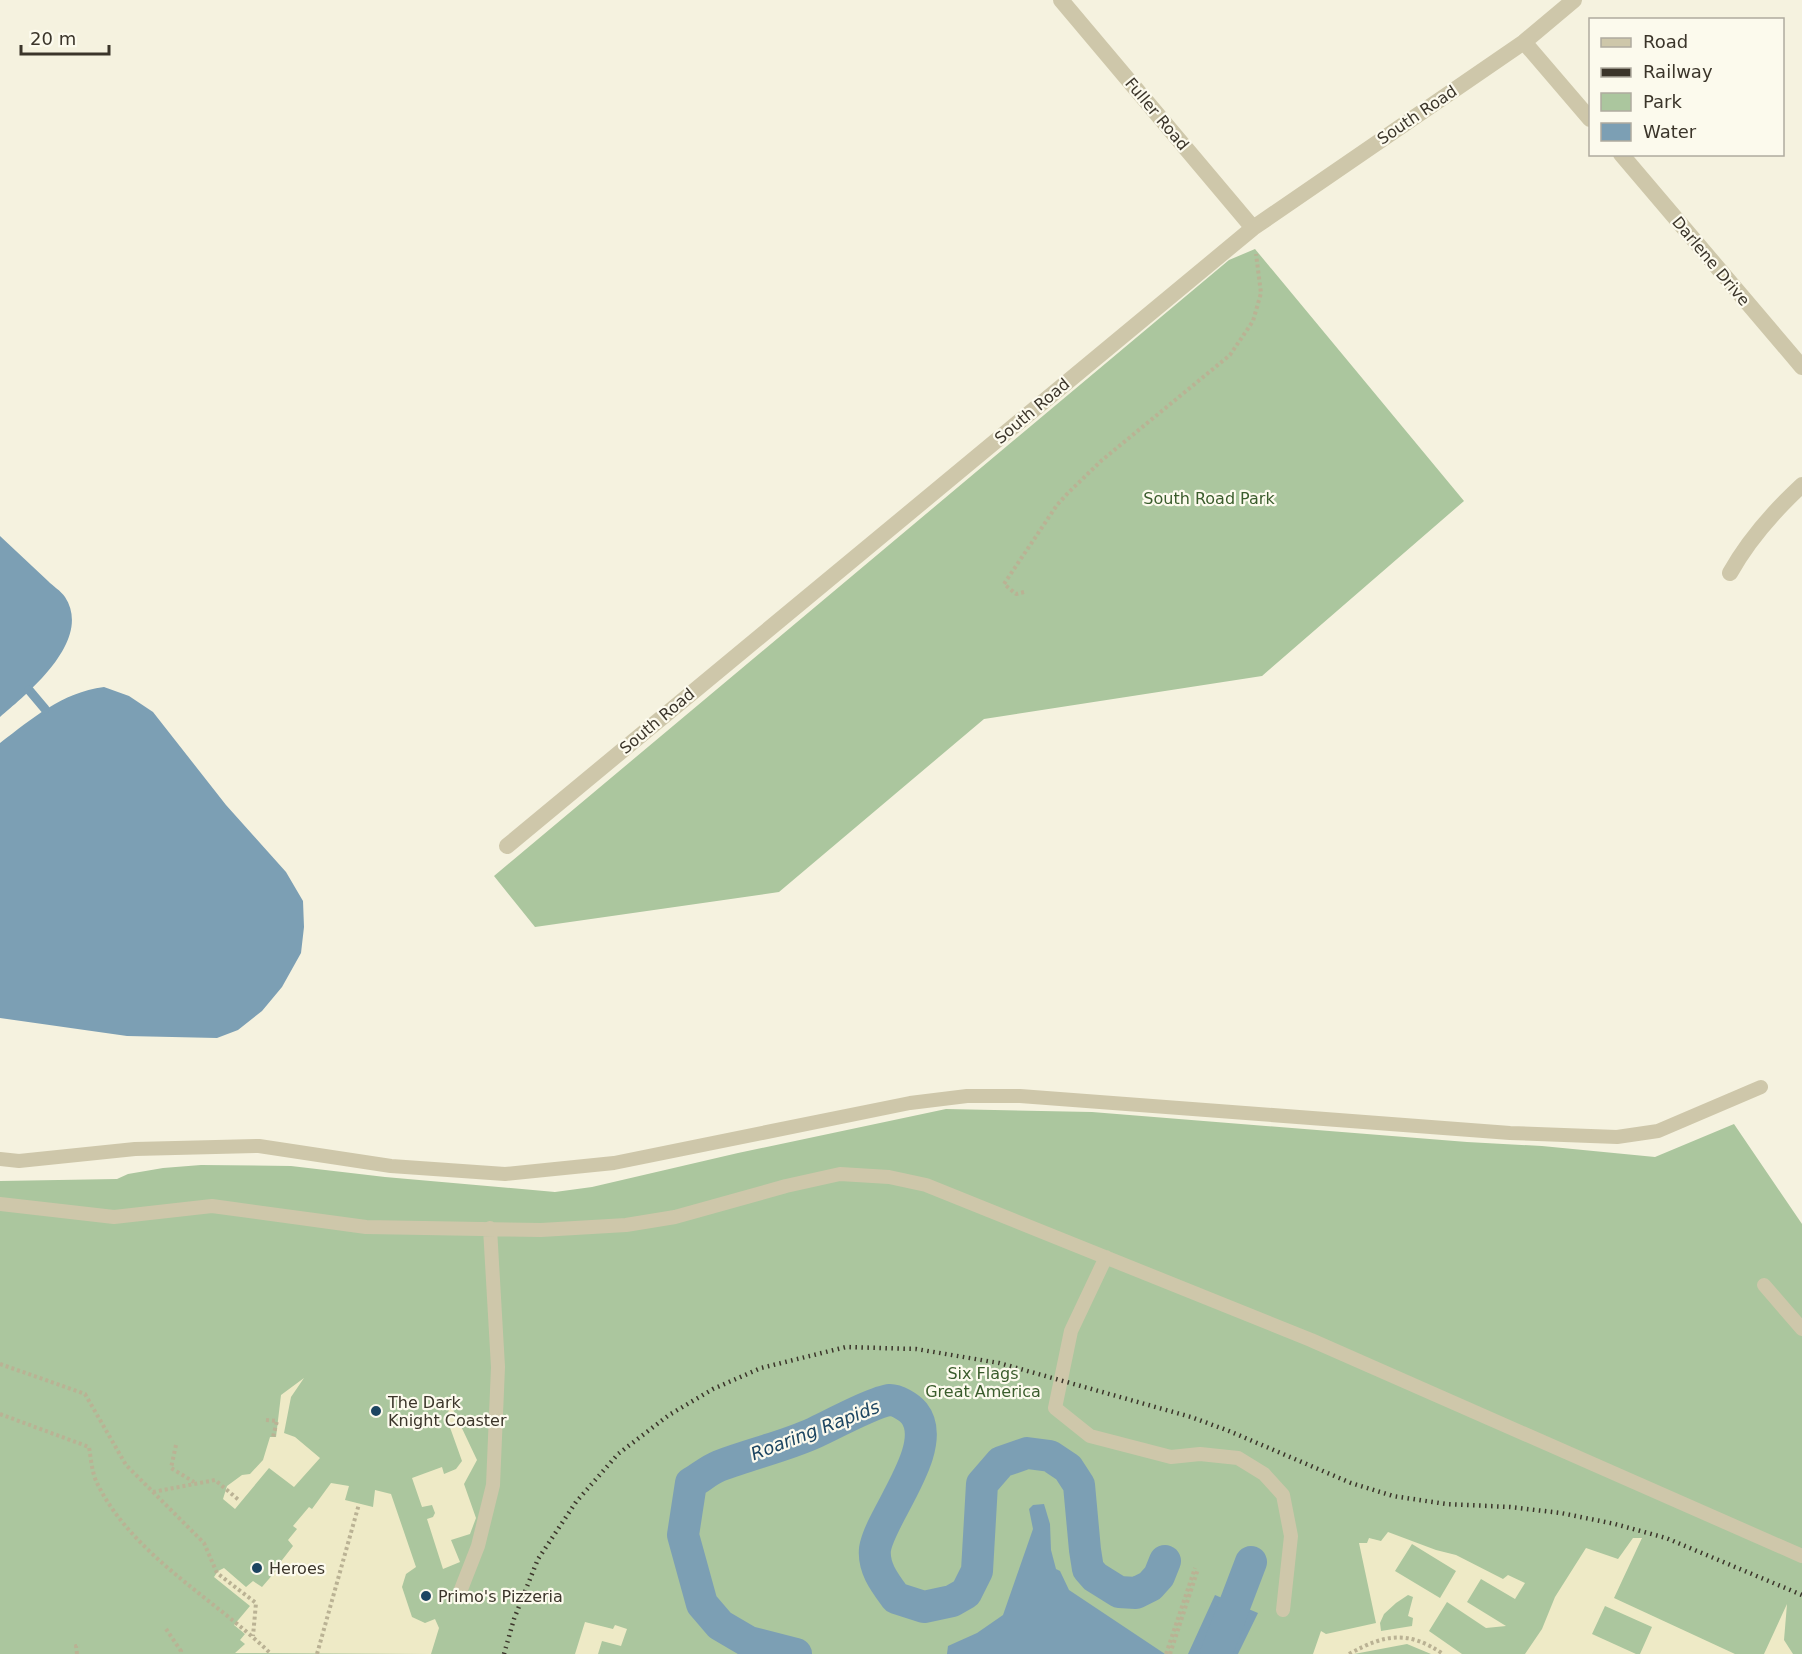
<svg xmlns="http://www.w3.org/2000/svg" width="1802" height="1654" font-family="'DejaVu Sans',sans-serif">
  <rect width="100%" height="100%" fill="#f5f2df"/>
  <path fill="#abc69e" d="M1255,249l209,252 -202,175 -278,43 -205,173 -244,35 -41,-51 735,-616z
    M946,1109l146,3 375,30 75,4 113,11 79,-33 68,100v430h-1802v-473l117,-2 11,-5 35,-6 38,-3 90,1 94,11 170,15 37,-5 146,-34z"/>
  <path fill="#eeeac6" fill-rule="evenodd" d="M304,1378l-13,19 -7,36 11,4 25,21 -26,29 -25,-19 -34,41 -12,-10 4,-13 15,-11 8,-1 13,-14 7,-23h6l5,-42z
    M450,1403l27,57 -13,24 12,34 -6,16 -19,6 9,22 -17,7 -16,-50 6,-2 2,-4 -3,-8 -10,2 -10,-29 30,-11 2,7 12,-5 6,-8 -15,-42z
    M331,1483l18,3 -4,14 28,7 2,-17 16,4 25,73 -10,7 -4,13 10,30 13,6 10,-4 4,9 -8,26 -196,-1 10,-9 -5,-4 5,-6 -11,-9 16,-19 -36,-29 4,-6 6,-3 22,19 7,-6 9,6 19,-22 -2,-1 14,-18 -5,-6 9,-11 -4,-3 16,-19 3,2z
    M1388,1532l48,18 20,5 47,24 5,-4 17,8 -10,16 -34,-20 -14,23 39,24 -20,2 -39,-26 -18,29 33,23h-31l-24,-10 -53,10h-41l8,-23 5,3 50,-11 -17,-80h8l2,-5 12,3zM1412,1544l44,27 -16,27 -45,-27zM1408,1595l5,2 -5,19 5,2 -1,8 -31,5 -1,-8 4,-9 12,-11z
    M1633,1538h9l-28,60 121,56h-95l12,-27 -47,-21 -13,28 44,20h-111l17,-25 13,-32 31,-49 32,11z
    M1787,1604l-3,36 9,14h-29z
    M585,1622l28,7 2,-4 12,4 -6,17 -19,-5 -4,13h-23z"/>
  <path fill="#7c9fb4" d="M0,536c16,15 32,30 48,45 5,5 13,10 17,16 28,43 -36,95 -65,120z
    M104,687l25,9 24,16 73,93 60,67 17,29 1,26 -3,26 -19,34 -20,24 -24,19 -21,8 -90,-2 -127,-18v-275c33,-25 61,-50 104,-56z
    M1044,1504l6,20 1,26 5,19 4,2 9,19 96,64h-218l1,-8 29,-13 26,-18 30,-86 -4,-20 4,-4z
    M1215,1595l43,18 -20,41h-50z"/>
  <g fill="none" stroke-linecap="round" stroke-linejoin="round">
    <path stroke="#7c9fb4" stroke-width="9" d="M29,690l16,19"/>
    <path stroke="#7c9fb4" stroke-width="32" d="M796,1654l-47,-12 -29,-17 -18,-21 -19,-69 8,-52c9,-5 18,-13 28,-17 31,-12 64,-19 95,-33 15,-7 62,-32 76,-33 7,0 19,7 24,13 27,34 -34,103 -39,136 -2,19 10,34 21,49l28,9 28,-6 14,-8 11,-22 5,-87 19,-22 26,-9 23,3 18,12 11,17 6,65 3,19 7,8 24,15 17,1 14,-7 9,-10 6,-15
      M1216,1654l35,-92"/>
    <path stroke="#bab294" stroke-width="4" stroke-dasharray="3 3" stroke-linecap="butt" d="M1024,592l-8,2 -12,-10 53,-79 11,-12 33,-32 129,-106 23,-34 8,-28 -5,-39
      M0,1364l85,30 41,71 78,78 13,30 39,30 -3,33
      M0,1414l89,33c2,12 3,26 8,36 35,72 118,116 174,171
      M266,1420l11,1 -4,16
      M176,1445l-5,23 23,14
      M153,1492l62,-12 25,21
      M166,1629l15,22 -1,3
      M77,1654l-1,-8h4
      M317,1654l42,-150
      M1166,1654l29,-86
      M1170,1654l28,-85
      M1349,1654c36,-20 59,-24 94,0"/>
    <path stroke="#cec7aa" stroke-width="14" d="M0,1159l19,2 116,-12 124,-3 132,20 114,8 109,-11 296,-60 57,-7h53l490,37 107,4 41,-6 103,-44
      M0,1204l114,13 98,-11 154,21 175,3 85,-5 49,-8 111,-31 54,-12 49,3 37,8 385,155 491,216
      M1106,1257l-35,74 -16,77 35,28 81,21 29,-3 38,4 26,16 19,21 8,41 -8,74
      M1764,1285l38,44
      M460,1592l18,-46 15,-61 5,-118 -8,-139"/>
    <path stroke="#cec7aa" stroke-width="16" d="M1061,0l192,228
      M1524,42l66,77
      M1621,154l181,213
      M1730,573c19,-34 43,-61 72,-88
      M507,846l746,-618 271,-186 50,-42"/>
    <path stroke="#3b352a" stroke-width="4.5" stroke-dasharray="1.5 4.5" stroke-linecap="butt" d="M504,1654l10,-35 24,-60 38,-57 42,-48 51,-39 44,-26 48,-21 85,-21 70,2 83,14 192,54 38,14 122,52 42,13 53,8 64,3 51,6 54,11 51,14 136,57"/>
  </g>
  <g fill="#1c4561" stroke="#fcfaed" stroke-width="2">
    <circle cx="376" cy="1411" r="6"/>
    <circle cx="257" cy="1568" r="6"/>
    <circle cx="426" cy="1596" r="6"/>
  </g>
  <g text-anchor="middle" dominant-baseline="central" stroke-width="4.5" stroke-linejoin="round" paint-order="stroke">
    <g font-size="16" fill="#3b352a" stroke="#fcfaed">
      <text transform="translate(1157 114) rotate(50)">Fuller Road</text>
      <text transform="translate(1417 115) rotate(-34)">South Road</text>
      <text transform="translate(1711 261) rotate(50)">Darlene Drive</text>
      <text transform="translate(1032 411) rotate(-40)">South Road</text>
      <text transform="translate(657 721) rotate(-40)">South Road</text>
    </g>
    <g font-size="16" fill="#3a5c2c" stroke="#fcfaed">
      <text x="1209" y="498">South Road Park</text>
      <text x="983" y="1373">Six Flags<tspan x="983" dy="18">Great America</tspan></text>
    </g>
    <g font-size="16" fill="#3b352a" stroke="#fcfaed" text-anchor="start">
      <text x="388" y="1402">The Dark<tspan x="388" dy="18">Knight Coaster</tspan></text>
      <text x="269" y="1568">Heroes</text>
      <text x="438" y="1596">Primo's Pizzeria</text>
    </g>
    <g font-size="18" font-style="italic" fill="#1c4561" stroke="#fcfaed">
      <text transform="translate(815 1430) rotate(-21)">Roaring Rapids</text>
    </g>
  </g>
  <rect x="1589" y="18" width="195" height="138" fill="#fcfaed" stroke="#afab9f" stroke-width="1.5"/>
  <rect x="1601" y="38" width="30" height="9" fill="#cec7aa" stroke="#afab9f" stroke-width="1.5"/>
  <text x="1643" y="48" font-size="18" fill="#3b352a">Road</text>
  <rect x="1601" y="68" width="30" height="9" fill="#3b352a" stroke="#afab9f" stroke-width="1.5"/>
  <text x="1643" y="78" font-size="18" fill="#3b352a">Railway</text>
  <rect x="1601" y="93" width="30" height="18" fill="#abc69e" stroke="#afab9f" stroke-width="1.5"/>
  <text x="1643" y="108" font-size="18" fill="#3b352a">Park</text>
  <rect x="1601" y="123" width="30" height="18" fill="#7c9fb4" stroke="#afab9f" stroke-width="1.5"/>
  <text x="1643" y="138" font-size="18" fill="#3b352a">Water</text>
  <path d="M21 45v9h88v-9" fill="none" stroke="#3b352a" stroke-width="3"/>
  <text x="30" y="45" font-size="18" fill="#3b352a" stroke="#fcfaed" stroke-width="4.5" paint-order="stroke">20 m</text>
</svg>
